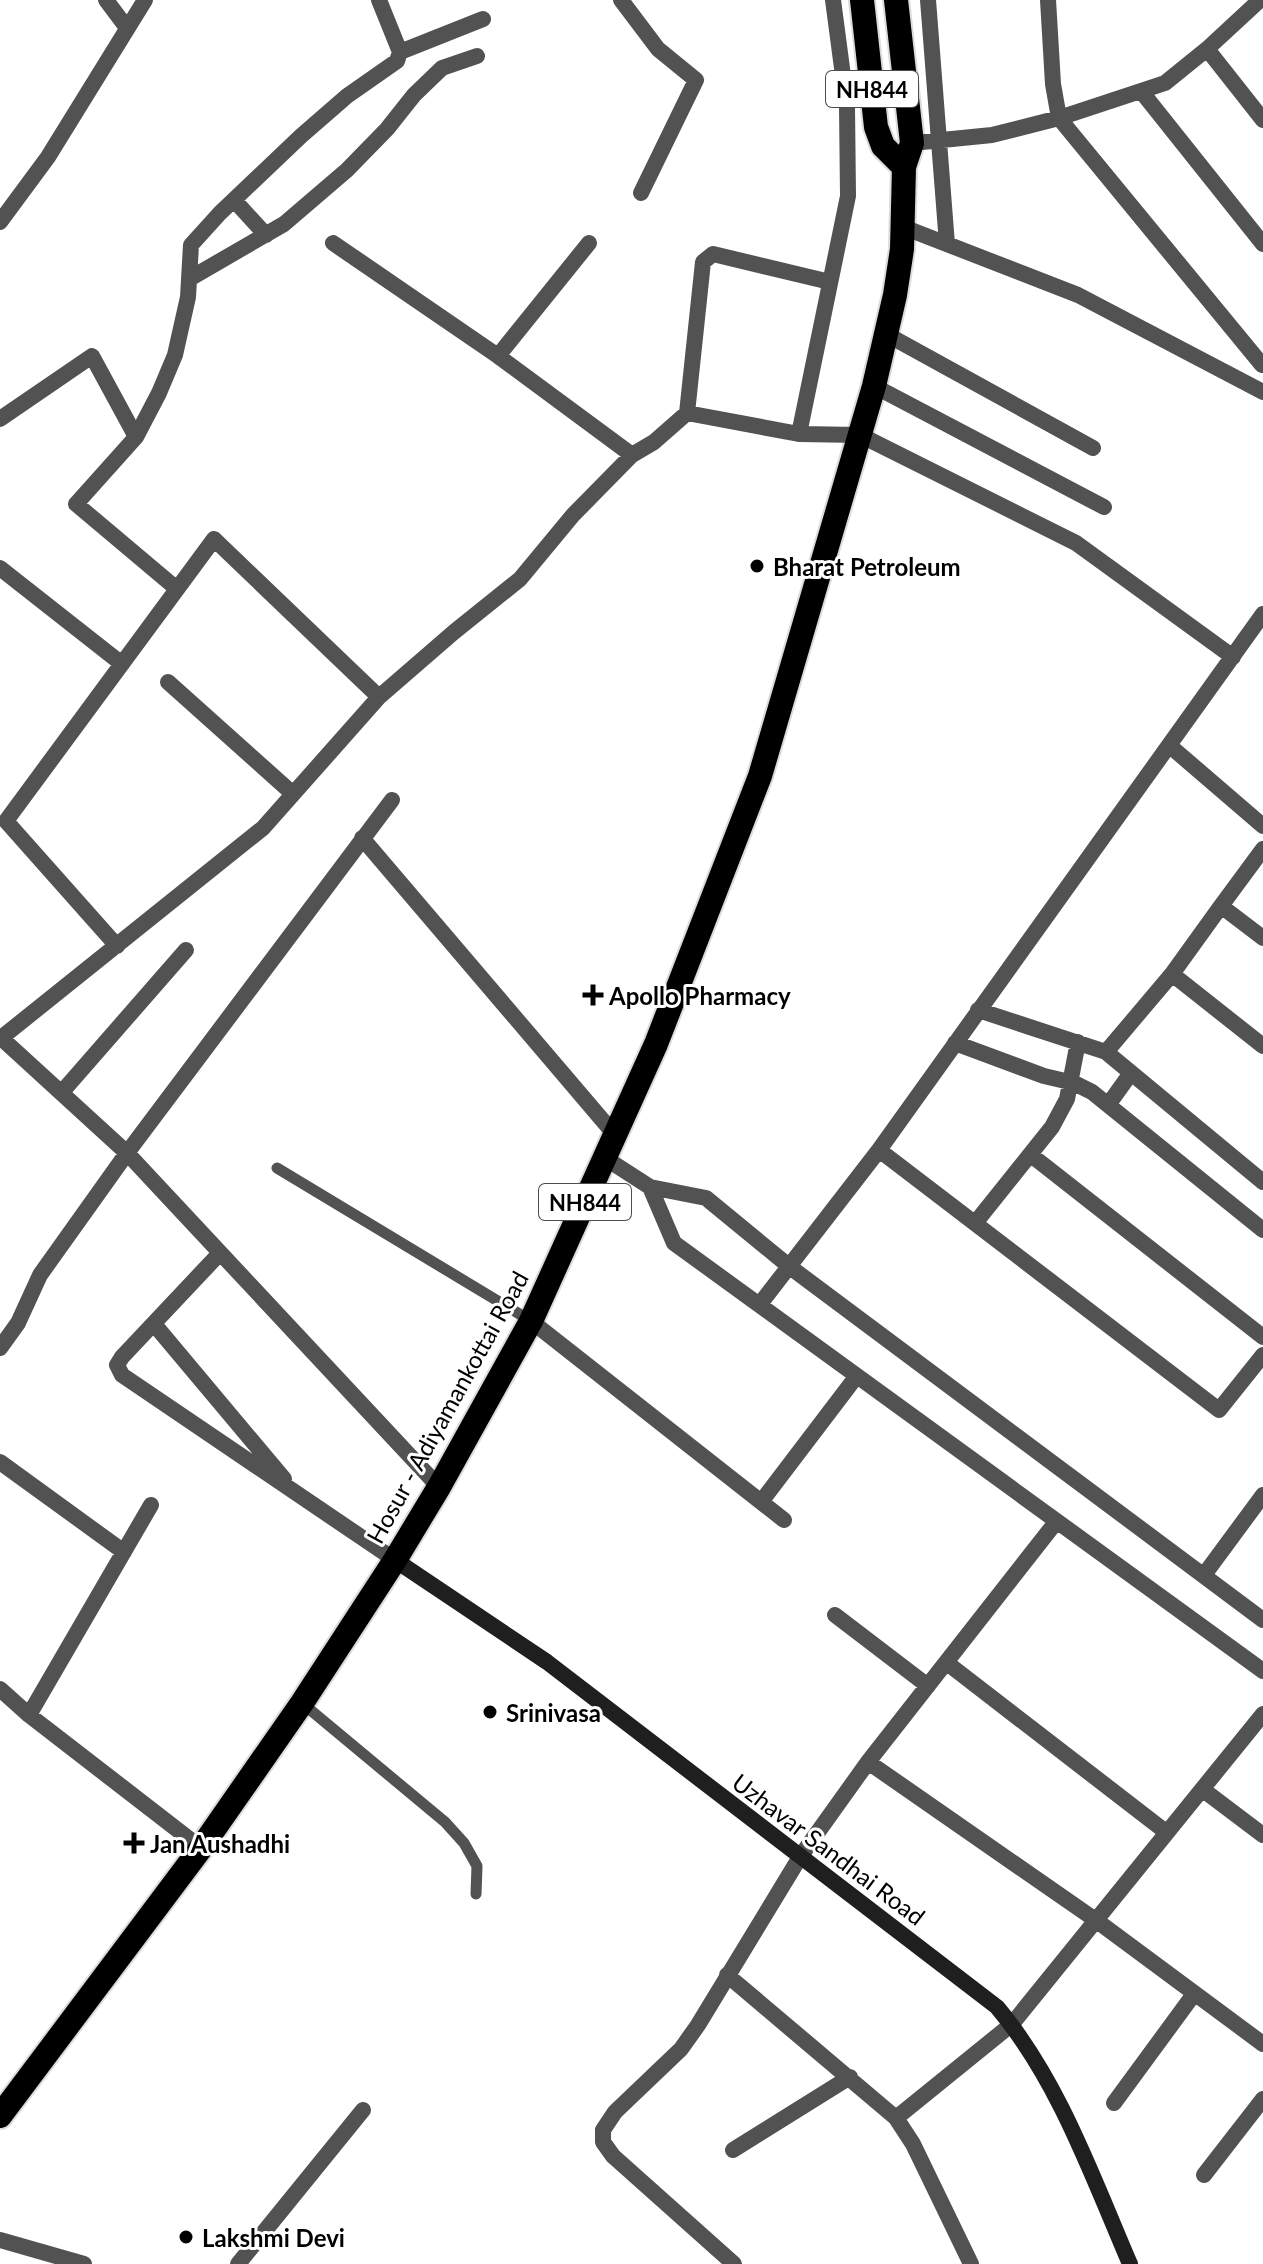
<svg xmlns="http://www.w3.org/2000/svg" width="1263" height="2264" font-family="Lato,sans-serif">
  <rect width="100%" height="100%" fill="#fff"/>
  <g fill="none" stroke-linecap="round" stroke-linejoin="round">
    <g stroke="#dbdbdb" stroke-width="28">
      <path id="highway" d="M862,0l14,127 7,19 21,21
        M0,2116l201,-268 101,-145 93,-143 44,-73 92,-166 125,-277 104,-268 114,-390 21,-91 7,-46 2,-82 8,-24 -16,-143"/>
    </g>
    <path stroke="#525252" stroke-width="11" d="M277,1168l254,153
      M302,1703l143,119 19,21 13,23 -1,28"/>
    <path stroke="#525252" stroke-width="16" d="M106,0l21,28
      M621,0l37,49 38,31 -55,113
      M928,0l19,244
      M1048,0l5,84 6,34 203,247
      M1207,49l56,71
      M400,52l83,-33
      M1141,91l122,153
      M912,143l80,-8 67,-17 106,-35 42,-34 53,-49
      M234,200l32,35
      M0,222l48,-65 97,-157
      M903,227l175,68 185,97
      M333,243l165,113 134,99
      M189,279l95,-55 63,-54 40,-41 27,-34 28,-27 35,-12
      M886,334l207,114
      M498,356l91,-113
      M874,386l230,121
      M687,413l16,-151 10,-8 117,28
      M0,419l92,-63 44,81
      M799,434l49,-238 -1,-90 -14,-106
      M0,568l122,96
      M177,589l-101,-85 60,-67 23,-44 16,-38 13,-58 3,-52 29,-32 81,-77 46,-40 50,-35 3,-9 -21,-52
      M168,682l124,111
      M1170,746l93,80
      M362,838l254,298
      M1221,906l42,-57
      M117,946l-111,-125 208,-282 165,158
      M1172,974l91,72
      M978,1010l128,42 157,130
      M0,1037l127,116 312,334
      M1,1038l262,-210 116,-131 75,-65 66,-53 53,-64 59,-60 22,-13 33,-29 112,21 61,1 216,108 157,114
      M955,1043l89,33 30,7 18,9 171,138
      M1106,1052l66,-78 49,-68 42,32
      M62,1092l124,-142
      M1108,1105l23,-32
      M879,1150l340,260 44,-55
      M1031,1155l232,182
      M605,1158l45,29 56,11 84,69 473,353
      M650,1187l24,56 589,428
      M976,1222l76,-95 15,-28 11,-57
      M220,1253l-98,104 -5,8 5,10 273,185
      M760,1304l119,-154 384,-536
      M531,1321l253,199
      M154,1324l130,155
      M0,1348l18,-25 22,-48 87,-122 265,-353
      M0,1462l124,90
      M761,1502l95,-125
      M1204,1575l59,-80
      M835,1615l93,71
      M947,1663l219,169
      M0,1689l29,26 172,133
      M29,1715l122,-210
      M868,1762l229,159 166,123
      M1202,1789l61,46
      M727,1975l169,143 17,26 58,120
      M1114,2103l80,-109
      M896,2118l116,-94 251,-310
      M733,2150l117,-73
      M1204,2175l59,-76
      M0,2240l84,24
      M238,2264l125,-154
      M734,2264l-121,-108 -10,-14v-12l12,-18 66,-63 17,-24 102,-168 68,-95 188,-240"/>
    <path stroke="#1f1f1f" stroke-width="16" d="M395,1560l152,102 450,345c62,74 95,169 133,257"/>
    <use href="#highway" stroke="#000" stroke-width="24"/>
  </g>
  <g fill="#000" stroke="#fff" stroke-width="3">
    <circle cx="757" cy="566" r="8"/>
    <path d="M589 983h8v8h8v8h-8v8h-8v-8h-8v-8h8z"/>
    <circle cx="490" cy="1712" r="8"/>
    <path d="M130 1831h8v8h8v8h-8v8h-8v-8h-8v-8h8z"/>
    <circle cx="186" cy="2237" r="8"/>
  </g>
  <g text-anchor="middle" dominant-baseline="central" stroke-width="6" stroke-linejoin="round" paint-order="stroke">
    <g fill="#fff" stroke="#4c4c4c" stroke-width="2">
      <rect x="826" y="71" width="92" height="36" rx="6"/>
      <rect x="539" y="1184" width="92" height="36" rx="6"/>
    </g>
    <g font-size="22" font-weight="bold" fill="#000">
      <text x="872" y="89">NH844</text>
      <text x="585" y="1202">NH844</text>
    </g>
    <g font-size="24" font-weight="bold" fill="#000" stroke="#fff" text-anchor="start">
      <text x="773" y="566">Bharat Petroleum</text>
      <text x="609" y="995">Apollo Pharmacy</text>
      <text x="506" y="1712">Srinivasa</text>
      <text x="150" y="1843">Jan Aushadhi</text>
      <text x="202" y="2237">Lakshmi Devi</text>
    </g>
    <g font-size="24" fill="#000" stroke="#fff">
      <text transform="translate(447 1407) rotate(-61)">Hosur - Adiyamankottai Road</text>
      <text transform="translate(829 1849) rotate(37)">Uzhavar Sandhai Road</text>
    </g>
  </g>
</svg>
